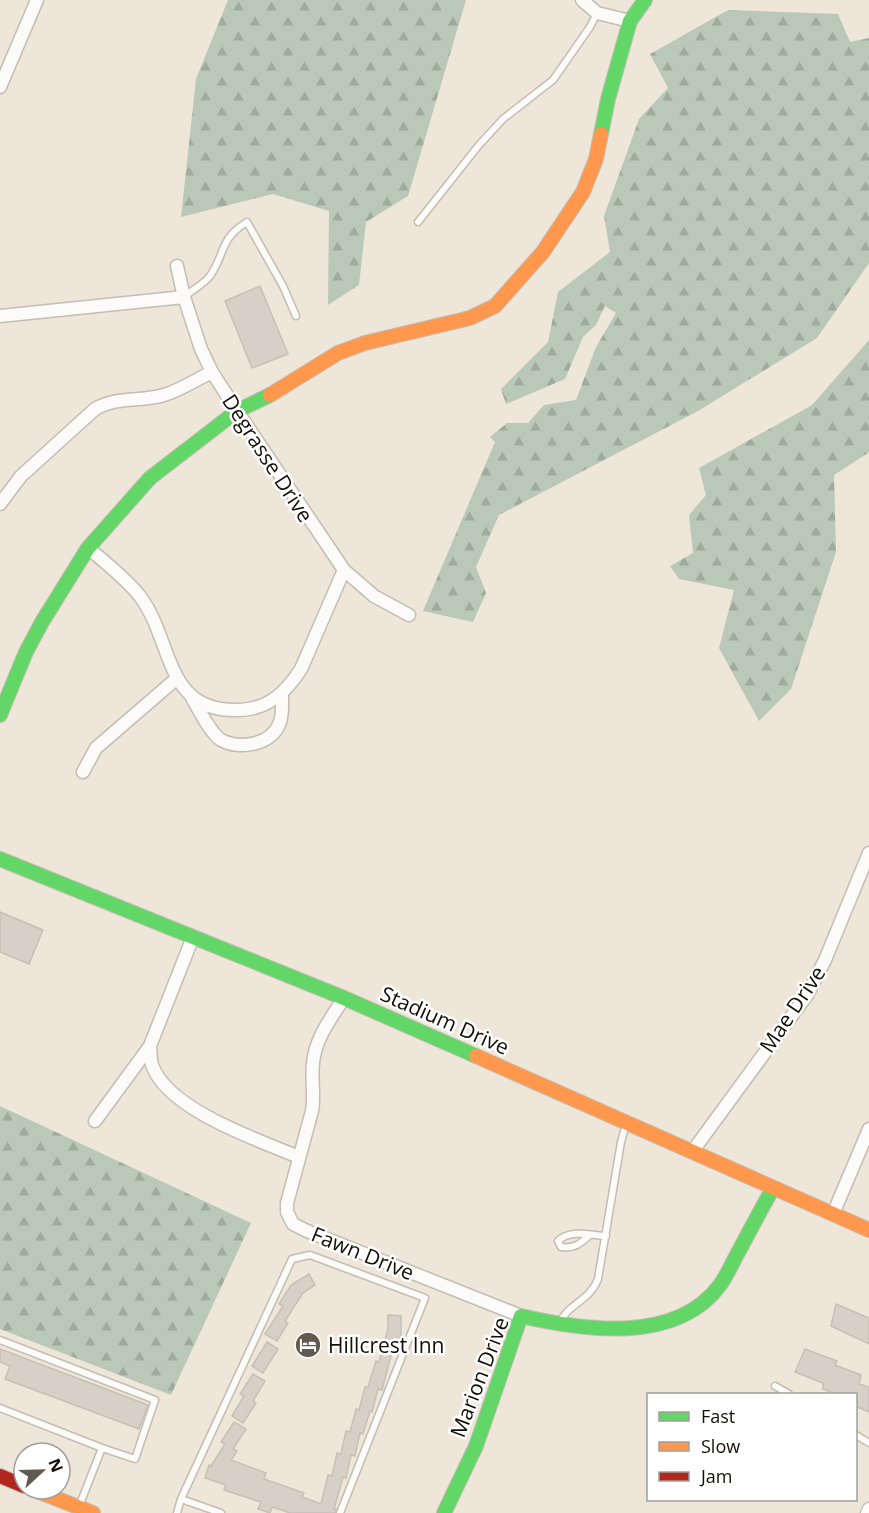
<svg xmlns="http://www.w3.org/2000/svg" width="869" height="1513" font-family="'Open Sans',sans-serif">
  <defs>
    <pattern id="forest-firs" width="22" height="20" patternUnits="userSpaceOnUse" patternTransform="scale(1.5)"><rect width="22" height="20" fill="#bac8b8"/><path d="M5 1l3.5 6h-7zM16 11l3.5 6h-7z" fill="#9fab9d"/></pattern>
  </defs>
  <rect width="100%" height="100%" fill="#eee6d8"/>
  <path fill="url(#forest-firs)" d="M228,0h238l-58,196 -42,26 -7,63 -31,20 1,-94 -56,-17 -92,23 15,-138z
    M728,10l110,4 12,28 19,-4v225l-52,75 -119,73 -199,104 -23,52 10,26 -13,29 -50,-11 72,-169 -5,-5 17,-14h21l16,-18 32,-5 20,-53 20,-34 -11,-7 -9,19 -13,12 -18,42 -59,25 -5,-15 47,-47 10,-50 52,-40 -6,-36 35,-97 29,-31 -18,-34z
    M869,340v111l-1,2 -34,22 2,77 -45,137 -32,32 -40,-73 15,-58 -55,-11 -9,-13 23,-13 -4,-38 17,-20 -7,-27 113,-63z
    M0,1106l251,117 -80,172 -171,-66z"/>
  <path fill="#d6d0c6" stroke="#c6c0b5" stroke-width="1.5" d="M260,286l28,68 -36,14 -27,-67z
    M0,912l43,18 -14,34 -29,-12z
    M309,1274l6,11 -12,8 -18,28 3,2 -11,18 -12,-7 18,-28 -4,-2 12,-19z
    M836,1304l33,14v26l-38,-18z
    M388,1315l13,1v19l-5,18 -4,-1 -10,38 -4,-1 -6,23 -2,-1 -7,23 -3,-1 -5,23 -4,-1 -5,23 -3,-1 -9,32h2l-1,4h-45l-18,-6 -2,6 -12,-4 3,-7 -37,-12 2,-5 -21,-7 4,-13 2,1 14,-22 -4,-2 13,-20 12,7 -13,20 4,2 -6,9 35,13 -2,6 40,14 -2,4 19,7 7,-29 4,1 5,-23 4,1 5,-23 4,1 6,-23 3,1 6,-23h3l8,-26 3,1 9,-34z
    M267,1342l11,7 -15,24 -11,-7z
    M0,1349l148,56 -9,24 -134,-50 5,-13 -10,-4z
    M805,1349l32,12 -2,4 26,10 -2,9 10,3v25l-14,-6v-11h-17l-15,-6v-6l-28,-11z
    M253,1374l12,7 -12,20 3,2 -13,20 -11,-7 12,-20 -4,-2z"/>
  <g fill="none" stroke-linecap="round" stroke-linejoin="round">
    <g stroke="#c3bdb2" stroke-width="9">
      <path id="lane" d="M418,222l61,-77 24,-26 50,-39 37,-53 7,-14
        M184,297c8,-7 20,-13 26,-21 16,-23 9,-37 37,-54l36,64 13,30
        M590,1235c-10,9 -16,14 -29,12l-3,-6c12,-12 32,-6 48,-5
        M560,1323c7,-19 30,-22 38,-44l23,-137 5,-18
        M0,1340l155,60 -20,59 -33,-11
        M775,1386l14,8
        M0,1408l102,40 -22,56
        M856,1435l13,8
        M177,1513l4,-14
        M221,1513l-40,-14 111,-240 18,-4 115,43 -85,215"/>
    </g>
    <g stroke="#c3bdb2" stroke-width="15">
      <path id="street" d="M582,0l15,13 33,8
        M0,87l37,-87
        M177,266l7,31 17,52 11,23 25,39 107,159 30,26 35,19
        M0,316l184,-19
        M0,504l21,-28 74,-67c22,-13 46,-7 69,-14 17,-5 33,-16 48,-23
        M88,548c17,14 36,29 51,47 35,45 24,118 100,115 30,-1 47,-18 62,-41l43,-99
        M192,698c7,11 18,35 29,42 19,10 51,5 59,-18 3,-9 2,-19 2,-28
        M83,772l13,-24 80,-69
        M193,937l-43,109c1,6 0,13 2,19 16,45 106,75 147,92
        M344,998c-13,20 -29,41 -31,65 -2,16 2,32 -1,48l-25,92v9l6,12 14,7 214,85
        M95,1121l55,-75
        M692,1152l115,-157 18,-35 44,-107
        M833,1214l36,-85
        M867,1513l2,-4"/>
    </g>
    <g stroke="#c3bdb2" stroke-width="16">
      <path id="fast" d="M601,134l7,-35 22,-78 15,-21
        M0,715l26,-63 16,-30 46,-74 62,-70 87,-67 33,-16
        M0,859l344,139 132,58
        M444,1513l32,-67 45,-130c61,14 155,29 199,-31 8,-11 13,-24 20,-36 11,-21 22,-41 33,-61"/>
    </g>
    <g stroke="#c3bdb2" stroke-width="16">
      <path id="slow" d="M270,395l68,-42 27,-10 105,-25 25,-12 48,-54 40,-60 13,-33 5,-25
        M476,1056l393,174
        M32,1489l61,24"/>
    </g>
    <g stroke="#c3bdb2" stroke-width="16">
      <path id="jam" d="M0,1476l24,10"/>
    </g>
    <use href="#lane" stroke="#fcfbf9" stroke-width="6"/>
    <use href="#street" stroke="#fcfbf9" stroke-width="12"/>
    <use href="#fast" stroke="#63d668" stroke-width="14"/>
    <use href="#slow" stroke="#ff974d" stroke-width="14"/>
    <use href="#jam" stroke="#b3261e" stroke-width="14"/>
  </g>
  <defs>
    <g id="hotel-disc" transform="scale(1.35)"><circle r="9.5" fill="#605a50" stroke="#fff"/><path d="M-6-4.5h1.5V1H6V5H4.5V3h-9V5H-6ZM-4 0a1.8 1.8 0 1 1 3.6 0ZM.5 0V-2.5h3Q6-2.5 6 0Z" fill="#fff"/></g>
  </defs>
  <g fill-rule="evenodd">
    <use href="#hotel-disc" x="308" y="1345"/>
  </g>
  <g text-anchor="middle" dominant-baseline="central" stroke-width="5" stroke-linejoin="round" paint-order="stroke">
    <g font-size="21" fill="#130f07" stroke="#fff">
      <text transform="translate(268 458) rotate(57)">Degrasse Drive</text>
      <text transform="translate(792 1009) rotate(-56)">Mae Drive</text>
      <text transform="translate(445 1020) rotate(24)">Stadium Drive</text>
      <text transform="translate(363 1253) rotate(22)">Fawn Drive</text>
      <text transform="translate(479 1377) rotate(-69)">Marion Drive</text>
    </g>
    <g font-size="21" fill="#130f07" stroke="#fff" text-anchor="start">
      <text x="328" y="1345">Hillcrest Inn</text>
    </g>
  </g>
  <rect x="647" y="1393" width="210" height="108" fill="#ffffff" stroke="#a19f9c" stroke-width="1.5"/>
  <rect x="659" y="1412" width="30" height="9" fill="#63d668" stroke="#a19f9c" stroke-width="1.5"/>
  <text x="701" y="1423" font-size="18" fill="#130f07">Fast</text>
  <rect x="659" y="1442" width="30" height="9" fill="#ff974d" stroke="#a19f9c" stroke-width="1.5"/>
  <text x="701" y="1453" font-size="18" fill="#130f07">Slow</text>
  <rect x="659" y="1472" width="30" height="9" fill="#b3261e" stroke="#a19f9c" stroke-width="1.5"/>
  <text x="701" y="1483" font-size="18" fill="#130f07">Jam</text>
  <g transform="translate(42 1471) rotate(68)"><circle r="28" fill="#ffffff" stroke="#a19f9c" stroke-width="1.5"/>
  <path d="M0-4.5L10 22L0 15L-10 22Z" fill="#605a50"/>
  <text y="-9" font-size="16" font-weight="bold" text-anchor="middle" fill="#130f07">N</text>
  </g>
</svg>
